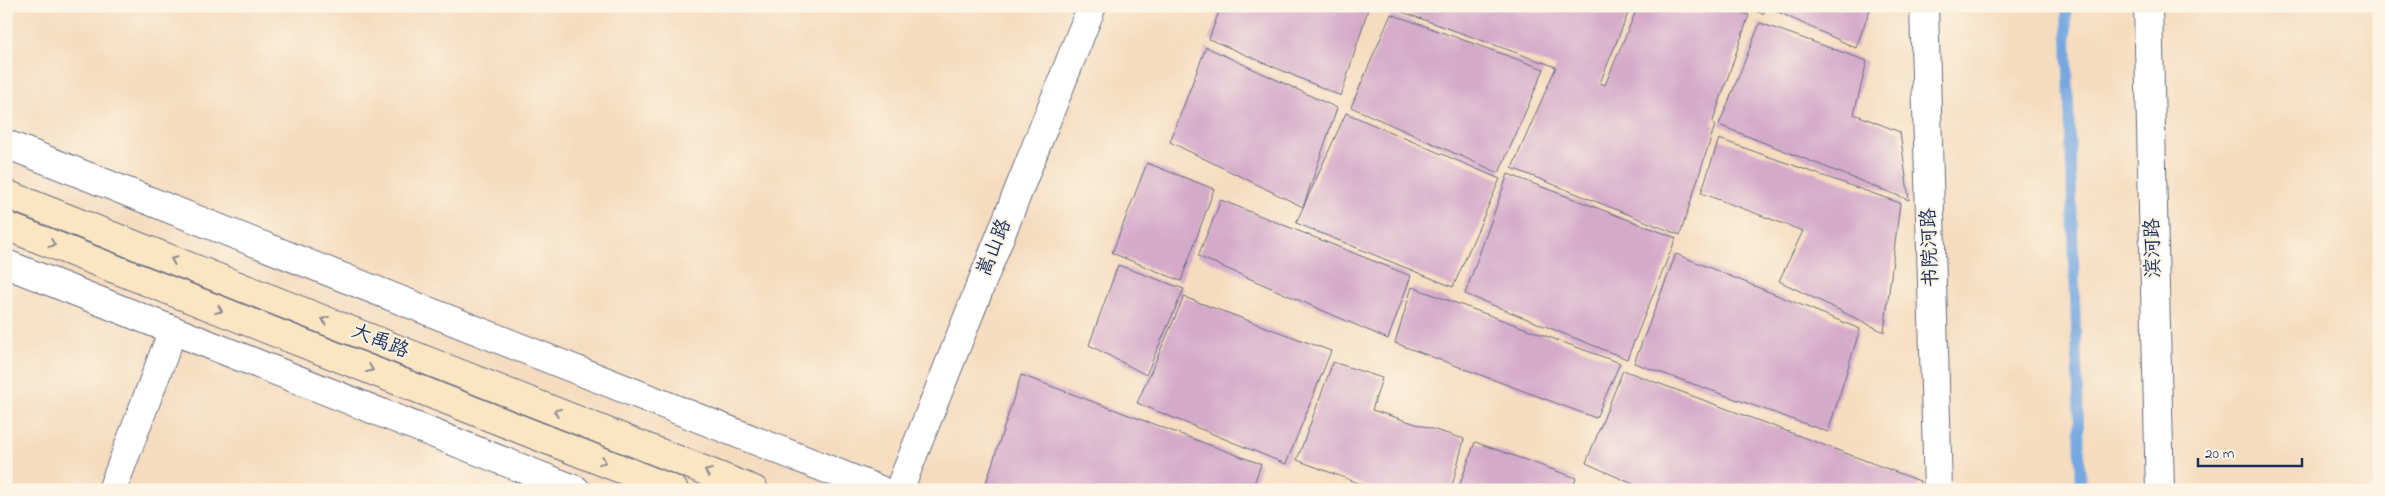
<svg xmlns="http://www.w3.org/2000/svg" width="2385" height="496" font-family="'Indie Flower','LXGW WenKai TC',sans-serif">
  <rect width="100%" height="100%" fill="#fcf5e5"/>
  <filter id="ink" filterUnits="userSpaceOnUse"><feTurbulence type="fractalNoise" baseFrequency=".02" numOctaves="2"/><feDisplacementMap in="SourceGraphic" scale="10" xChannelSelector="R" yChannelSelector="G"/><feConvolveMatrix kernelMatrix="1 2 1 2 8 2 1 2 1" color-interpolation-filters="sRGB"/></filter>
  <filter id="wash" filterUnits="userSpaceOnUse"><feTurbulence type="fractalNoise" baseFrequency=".0096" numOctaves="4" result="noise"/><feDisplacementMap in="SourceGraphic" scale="20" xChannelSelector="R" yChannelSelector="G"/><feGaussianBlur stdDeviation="1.12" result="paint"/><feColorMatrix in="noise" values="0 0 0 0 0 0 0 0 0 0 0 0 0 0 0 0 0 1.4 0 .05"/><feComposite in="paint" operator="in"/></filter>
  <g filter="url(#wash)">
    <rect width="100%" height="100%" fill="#f5dcbf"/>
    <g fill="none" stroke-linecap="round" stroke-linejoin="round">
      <path stroke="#76a7e1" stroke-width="10" d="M2066,6l15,484"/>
    </g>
    <g id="blocks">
      <path fill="#d4aac9" d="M1221,6h148l-28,90 -132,-57z
        M1395,6h236l-31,77 5,2 33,-79h86l25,9 -37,109 3,1 -35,110 -168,-67 44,-101 -162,-58z
        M1744,6h22l-3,8z
        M1777,6h94l-15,42 -80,-37z
        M1391,14l153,55 -45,104 -148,-66z
        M1760,23l107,38 -13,53 46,18 9,68 -190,-75z
        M1206,47l131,61 -34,99 -133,-65z
        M1346,113l154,66 -47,108 -157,-64z
        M1719,139l181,64 -16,129 -105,-51 24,-50 -102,-38z
        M1147,163l67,26 -33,92 -69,-28z
        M1508,174l168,64 -49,121 -162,-65z
        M1221,200l190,76 -23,63 -190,-83z
        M1676,254l184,75 -32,103 -194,-69z
        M1118,265l66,24 -38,86 -57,-30z
        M1412,287l208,76 -24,55 -201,-75z
        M1184,297l147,54 -45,113 -149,-61z
        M1333,362l49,16 -10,32 92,29 -13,51h-74l-80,-30z
        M1623,370l297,111 -2,9h-272l-60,-27z
        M1021,375l240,89 -9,26h-258l-9,-4z
        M1475,442l101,36 -4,12h-114z"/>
    </g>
  </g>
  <g filter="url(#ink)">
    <use href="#blocks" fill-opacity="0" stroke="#676c80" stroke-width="1"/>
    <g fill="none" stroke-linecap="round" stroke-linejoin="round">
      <g stroke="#676c80" stroke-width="30">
        <path id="minor" d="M6,144l874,346
          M6,264l570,226
          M112,490l61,-160"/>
      </g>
      <g stroke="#676c80" stroke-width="30">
        <path id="tertiary" d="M1924,6l14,484
          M2148,6l12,484
          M899,490l193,-484"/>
      </g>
      <g stroke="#676c80" stroke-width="30">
        <path id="secondary" d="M6,194l748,296
          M6,226l668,264"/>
      </g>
      <use href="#minor" stroke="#fff" stroke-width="28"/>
      <use href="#tertiary" stroke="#fff" stroke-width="28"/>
      <use href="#secondary" stroke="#fbe6c4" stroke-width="28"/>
    </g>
    <defs><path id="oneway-chevron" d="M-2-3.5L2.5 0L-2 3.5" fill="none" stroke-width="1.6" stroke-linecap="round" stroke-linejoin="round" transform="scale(1.25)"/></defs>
    <g stroke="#8b8a91">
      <use href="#oneway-chevron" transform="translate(52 244) rotate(22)"/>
      <use href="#oneway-chevron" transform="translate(174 260) rotate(-158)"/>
      <use href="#oneway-chevron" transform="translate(219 310) rotate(22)"/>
      <use href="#oneway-chevron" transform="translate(325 320) rotate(-158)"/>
      <use href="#oneway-chevron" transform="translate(370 369) rotate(22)"/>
      <use href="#oneway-chevron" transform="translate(557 412) rotate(-158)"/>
      <use href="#oneway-chevron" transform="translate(603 461) rotate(22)"/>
      <use href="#oneway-chevron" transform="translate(708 472) rotate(-158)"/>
    </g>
  </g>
  <g text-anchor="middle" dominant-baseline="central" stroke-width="4" stroke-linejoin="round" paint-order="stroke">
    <g font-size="20" fill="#1b2f5e" stroke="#fcf5e5">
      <text transform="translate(995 248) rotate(-68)">嵩山路</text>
      <text transform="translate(1931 248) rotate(-92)">书院河路</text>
      <text transform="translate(2154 248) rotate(-91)">滨河路</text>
      <text transform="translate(380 342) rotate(22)">大禹路</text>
    </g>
  </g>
  <rect width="2385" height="496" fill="none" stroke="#fcf5e5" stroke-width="25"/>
  <path d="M2198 458v8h104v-8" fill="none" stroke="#1b2f5e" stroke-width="2.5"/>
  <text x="2205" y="458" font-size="15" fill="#1b2f5e" stroke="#fcf5e5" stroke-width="4" paint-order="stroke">20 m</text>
</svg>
